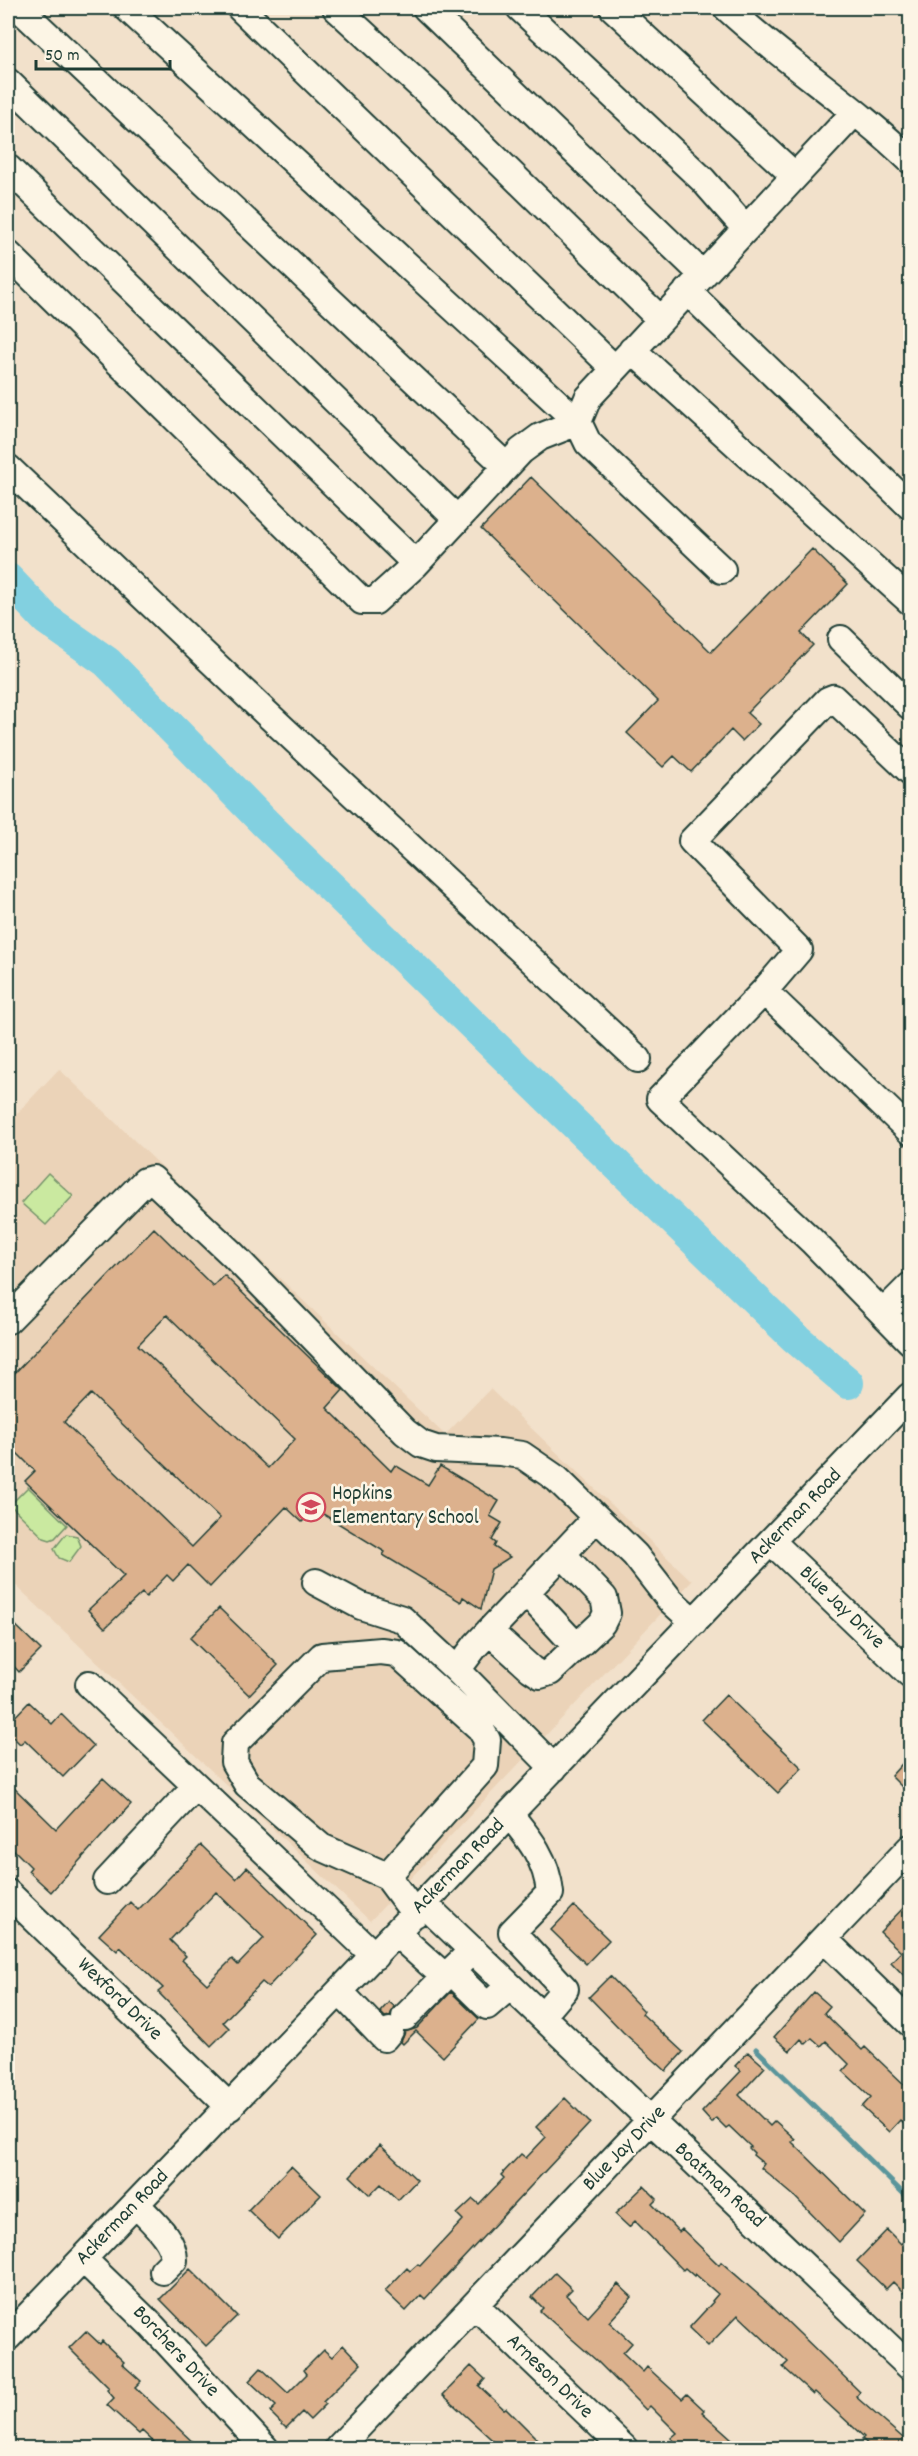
<svg xmlns="http://www.w3.org/2000/svg" width="918" height="2456" font-family="Dekko,sans-serif">
  <rect width="100%" height="100%" fill="#f2e1cb"/>
  <filter id="ink" filterUnits="userSpaceOnUse"><feTurbulence type="fractalNoise" baseFrequency=".0167" numOctaves="2"/><feDisplacementMap in="SourceGraphic" scale="12" xChannelSelector="R" yChannelSelector="G"/><feConvolveMatrix kernelMatrix="1 2 1 2 8 2 1 2 1" color-interpolation-filters="sRGB"/></filter>
  <g filter="url(#ink)">
    <path fill="#ebd3b8" d="M59,1069l386,366 45,-46 202,192 -322,340 -362,-343v-455z"/>
    <path fill="#cae9a0" stroke="#74936a" stroke-width="1.5" d="M48,1173l25,23 -27,29 -25,-22z
      M28,1487l39,38 -12,13 -5,2 -6,-2 -34,-33z
      M66,1534l11,2 4,10 -12,16 -10,-4 -5,-9z"/>
    <g fill="none" stroke-linecap="round" stroke-linejoin="round">
      <path stroke="#5a959b" stroke-width="5" d="M756,2049l154,151"/>
      <path stroke="#82d0e0" stroke-width="32" d="M8,579l39,41 60,42 158,161 528,513 55,47"/>
    </g>
    <path fill="#dcb18d" stroke="#1f3d34" stroke-width="1.5" fill-rule="evenodd" d="M531,477l180,175 101,-103 36,35 -47,49 12,12 -66,68 12,11 -17,17 -11,-11 -40,42 -17,-16 -11,11 -36,-34 31,-32 -177,-172z
      M154,1228l59,58 11,-11 119,115 -16,18 64,63 4,-6 33,20 12,-19 59,35 -9,15 12,7 -10,17 4,3 -2,4 16,10 -19,12 -10,40 -18,-12 -2,5 -78,-47 2,-3 -70,-43 -13,13 -16,-15 -76,80 -22,-22 -15,16 -6,-6 -21,22 -4,-4 -37,35 -17,-18 36,-34 -99,-95 10,-10 -27,-27v-64zM167,1315l128,124 -27,29 -130,-123zM91,1394l129,124 -28,29 -128,-125z
      M219,1608l59,57 -29,30 -59,-57z
      M8,1618l33,32 -22,22 -11,-12z
      M726,1695l76,73 -24,25 -76,-73z
      M29,1702l23,22 9,-10 32,32 -30,31 -38,-37 -5,4 -12,-12v-8z
      M910,1755v40l-19,-19z
      M103,1778l28,26 -80,88 -23,-21 3,-4 -23,-23v-62l48,47z
      M201,1845l35,34 11,-12 70,68 -49,52 -6,-5 -39,40 6,6 -18,18 -53,-54 5,-4 -43,-41 -3,4 -18,-16 31,-33 8,8zM216,1892l48,46 -26,27 -6,-6 -25,25 -25,-24 4,-4 -16,-16z
      M910,1901v81l-19,-20 10,-10 -21,-20z
      M574,1906l35,34 -23,24 -35,-34z
      M610,1976l34,35 -2,3 41,38 -17,19 -43,-39 -34,-35z
      M451,1992l28,27 -36,38 -27,-26 -13,13 -2,-2 4,-10 12,-4z
      M814,1992l16,14 -6,7 38,37 3,-3 45,43v40l-10,-10 -11,12 -27,-25 9,-10 -28,-26 6,-7 -23,-23 -5,5 -9,-8 -6,6 -5,-5 -11,12 -16,-14z
      M389,2002l5,4 -4,10 -5,1 -5,-5z
      M748,2052l17,15 -26,28 31,31 5,-5 20,18 -3,3 73,72 -26,28 -46,-47 -32,-27 3,-4 -11,-9 1,-2 -5,-5 2,-1 -22,-21 -3,2 -10,-10 -4,5 -10,-11 39,-41 -6,-5z
      M565,2098l25,25 -165,176 -4,-4 -15,16 -21,-20 22,-23 3,3 8,-7 2,2 43,-46 -6,-6 16,-15 6,5 25,-26 -3,-3 20,-21 5,4 20,-21 -10,-10z
      M380,2145l37,35 -19,20 -17,-16 -11,11 -20,-19z
      M291,2166l30,29 -43,44 -30,-29z
      M644,2186l13,13 -5,5 27,28 3,-3 37,36 2,-3 47,41 92,89 -4,5 54,47v4h-38l-10,-9 2,-2 -49,-45 -2,2 -30,-27 5,-5 -50,-47 -30,31 -19,-18 24,-26 -1,-1 6,-7 -23,-20 -1,2 -9,-8 -2,2 -48,-49 -6,6 -14,-13z
      M887,2230l14,14 9,-10v65l-17,-17 -7,7 -29,-28z
      M190,2269l47,47 -31,30 -46,-47z
      M555,2273l17,16 -6,6 22,22 30,-33 14,13 -23,25 23,21 -9,10 20,19 4,-5 35,32 5,-5 17,16 -2,2 40,36h-60l-11,-10 6,-5 -27,-27 -4,4 -49,-49 -57,-50 3,-3 -11,-11z
      M86,2331l14,13 2,-3 22,21 -2,2 19,17 -6,6 64,61h-39l-18,-17 -3,3 -32,-29 7,-7 -7,-8 2,-2 -40,-40z
      M343,2345l18,19 -38,38 3,2 -16,16 -8,-8 -16,16 -16,-16 6,-6 -27,-25 12,-13 27,25 19,-19 -3,-4 20,-20 8,7z
      M471,2366l14,13 -6,7 25,23 2,-1 40,40h-45l-58,-53z"/>
    <g fill="none" stroke-linecap="round" stroke-linejoin="round">
      <g stroke="#1f3d34" stroke-width="30">
        <path id="minor" d="M19,8l487,458
          M240,8l375,361
          M336,8l103,95 222,217
          M426,8l277,267
          M520,8l183,172 43,49
          M613,8l182,168
          M727,8c58,54 126,97 183,152
          M8,82l449,437
          M8,168l408,396
          M8,254l354,347h13l41,-37 105,-113 19,-14 38,-15 -451,-414
          M687,291l223,215
          M632,350l278,251
          M8,468l257,244 373,347
          M722,570l-134,-127 -10,-21 10,-24 267,-286
          M841,639l69,67
          M910,771l-77,-73 -5,2 -136,141 107,109 -35,41 -104,108 152,142 98,100
          M764,991l146,140
          M883,1313l27,-27
          M8,1320l137,-139 7,-2 81,76 172,177 16,12 15,5 64,3 22,3 35,24 78,76 35,45 24,22
          M772,1542l138,132
          M316,1582l45,24 41,13 55,51 97,98
          M526,1592l51,55
          M489,1631l42,38 9,6 10,-3 52,-49 5,-10 -3,-15 -42,-44
          M457,1670l19,-25 120,-127
          M89,1684l286,272
          M510,1815c20,24 37,45 40,78l-38,39 53,57 -23,27
          M387,1876l98,-110 2,-26 -7,-12 -83,-75 -16,-2 -59,5 -87,87 -1,19 13,22 74,63 66,29 28,38
          M107,1881l89,-95
          M8,1893l222,214
          M424,1904l486,463
          M396,1933l49,44 28,-27
          M824,1939l86,84
          M451,1971l36,35 23,-20
          M340,1992l44,46 6,-7
          M405,2017l40,-40
          M136,2204c14,16 38,34 38,56l-11,11
          M83,2259l69,67 113,122
          M475,2305l149,143
          M8,2337l902,-941
          M338,2448l572,-600"/>
      </g>
      <use href="#minor" stroke="#fcf5e5" stroke-width="26"/>
    </g>
  </g>
  <defs>
    <g id="school-ring" transform="scale(1.5)"><circle r="9.5" fill="#fcf5e5" stroke="#d1495b" stroke-width="1.5"/><path d="M0-5L7-2L0 1L-7-2ZM-4 1L0 2.5L4 1V4Q0 6-4 4Z" fill="#d1495b"/></g>
  </defs>
  <g fill-rule="evenodd">
    <use href="#school-ring" x="311" y="1507"/>
  </g>
  <g text-anchor="middle" dominant-baseline="central" stroke-width="5" stroke-linejoin="round" paint-order="stroke">
    <g font-size="21" fill="#1f3d34" stroke="#fcf5e5" text-anchor="start">
      <text x="332" y="1495">Hopkins<tspan x="332" dy="24">Elementary School</tspan></text>
    </g>
    <g font-size="21" fill="#1f3d34" stroke="#fcf5e5">
      <text transform="translate(796 1517) rotate(-46)">Ackerman Road</text>
      <text transform="translate(841 1608) rotate(44)">Blue Jay Drive</text>
      <text transform="translate(459 1867) rotate(-46)">Ackerman Road</text>
      <text transform="translate(119 2000) rotate(44)">Wexford Drive</text>
      <text transform="translate(625 2149) rotate(-46)">Blue Jay Drive</text>
      <text transform="translate(719 2186) rotate(43)">Boatman Road</text>
      <text transform="translate(123 2218) rotate(-46)">Ackerman Road</text>
      <text transform="translate(175 2352) rotate(47)">Borchers Drive</text>
      <text transform="translate(549 2377) rotate(44)">Arneson Drive</text>
    </g>
  </g>
  <rect width="918" height="2456" fill="none" stroke="#fcf5e5" stroke-width="30"/>
  <rect x="15" y="15" width="888" height="2426" fill="none" stroke="#1f3d34" stroke-width="2" filter="url(#ink)"/>
  <path d="M36 60v9h134v-9" fill="none" stroke="#1f3d34" stroke-width="3"/>
  <text x="45" y="60" font-size="18" fill="#1f3d34" stroke="#fcf5e5" stroke-width="4.5" paint-order="stroke">50 m</text>
</svg>
